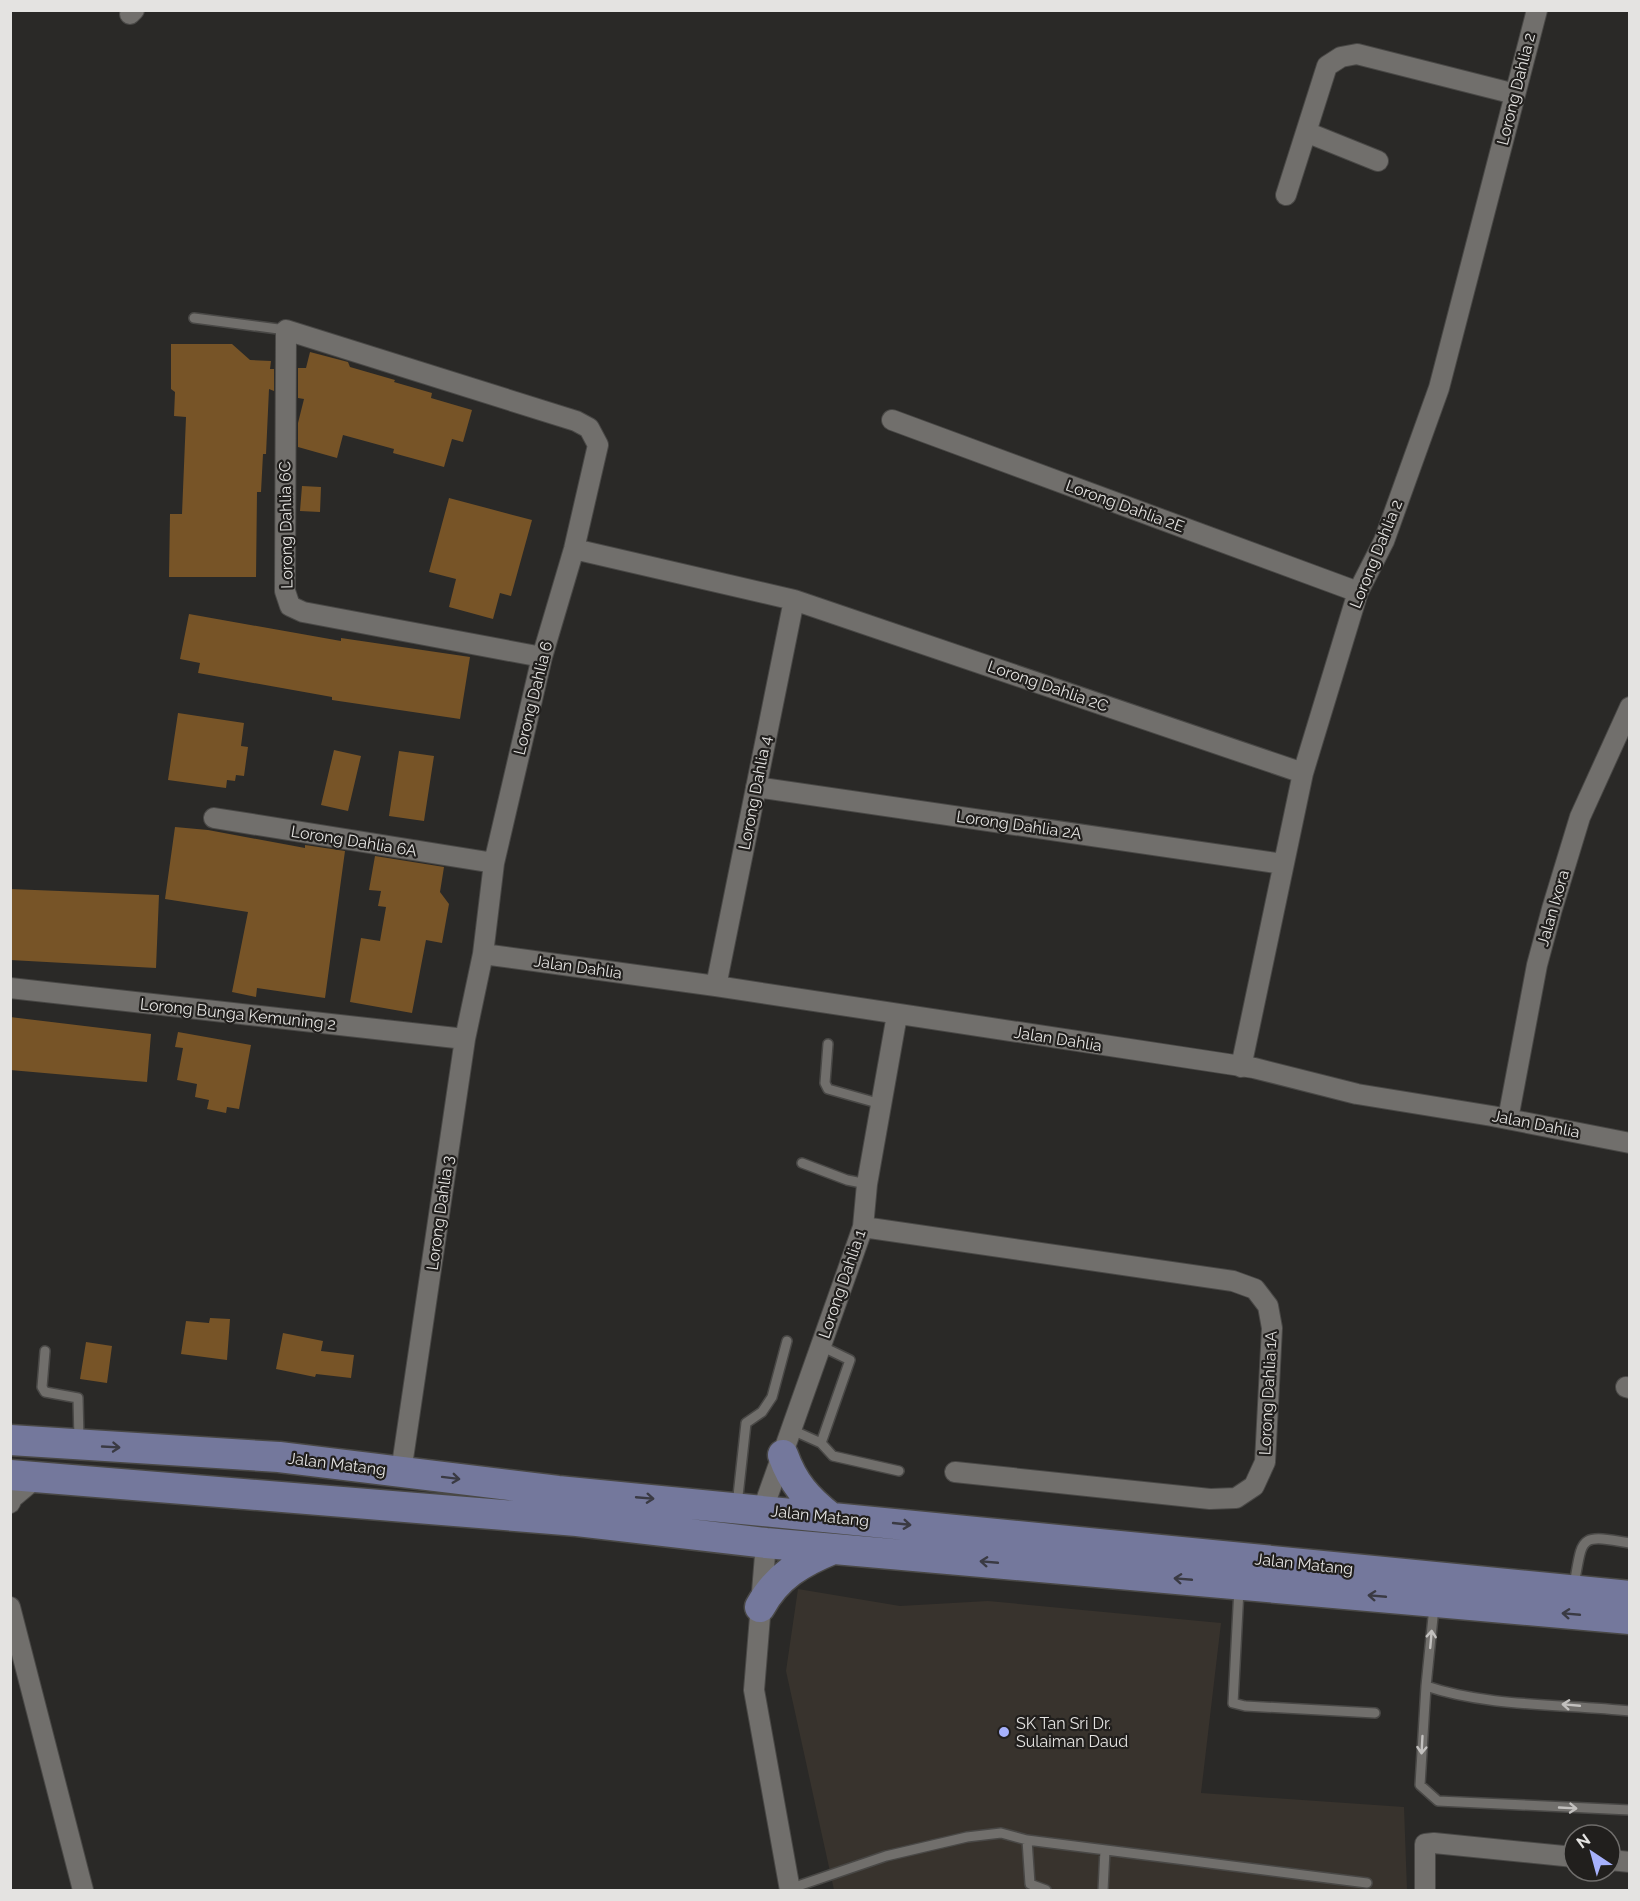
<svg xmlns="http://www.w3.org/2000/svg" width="1640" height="1901" font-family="Raleway,sans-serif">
  <rect width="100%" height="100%" fill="#2a2927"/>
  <path fill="#38332d" d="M798,1589l102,17 88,-5 233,22 -20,170 203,14 3,83h-573l-48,-219z"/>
  <path fill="#775427" d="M171,344h61l18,16 21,1 -1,8h4v22l-5,-2 -3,65h-3l-2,38h-4l-1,85h-87l1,-63h12l4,-97 -12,-1 1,-24 -4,-3z
    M310,352l38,10 2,5 45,13 -1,2 38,11 -1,5 41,12 -9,32 -11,-3 -8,28 -51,-14 1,-4 -51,-14 -6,23 -39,-11v-24l6,-24 -6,-1v-30h8z
    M302,486l19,1 -1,25 -20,-1z
    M449,498l83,22 -21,76 -11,-3 -7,26 -44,-12 7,-28 -27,-7z
    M189,614l152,27v-3l129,19 -10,62 -128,-19v-3l-134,-24 2,-10 -20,-4z
    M178,713l66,10 -3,23 7,1 -4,29 -8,-1 -1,6 -8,-1 -1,8 -58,-8z
    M334,750l27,6 -13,55 -27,-6z
    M399,751l35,5 -10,65 -35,-5z
    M175,827l33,3 97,18v-3l40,6 -20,147 -68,-10 -1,9 -24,-5 16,-80 -83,-13z
    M375,856l69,11 -4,25 9,12 -7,39 -16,-3 -14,73 -62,-11 11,-64 19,3 6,-34 -8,-1 3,-15 -12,-1z
    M10,889l149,6 -3,73 -146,-8z
    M10,1017l141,17 -4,48 -137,-12z
    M178,1032l73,13 -12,64 -12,-2 -1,6 -19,-4 2,-9 -14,-3 2,-13 -20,-4 6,-32 -8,-1z
    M210,1318l20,1 -3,41 -46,-6 5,-33 23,2z
    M283,1333l40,8 -2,10 33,4 -3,23 -35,-4 -1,3 -39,-8z
    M86,1342l26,4 -5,37 -27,-4z"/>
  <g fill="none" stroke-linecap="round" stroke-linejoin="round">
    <g stroke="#494846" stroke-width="12">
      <path id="lane" d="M194,318l92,12
        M828,1044l-3,39 3,6 53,15
        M802,1163l45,17 20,4
        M45,1351l-3,36 3,5 33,6 1,42
        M792,1430l29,13 12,13 66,15
        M821,1443l29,-83 -29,-14
        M737,1505l9,-82 16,-11 10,-15 15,-56
        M1574,1585c9,-49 4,-51 56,-42
        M1239,1589l-6,114 12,3 130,7
        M1434,1607l-8,79c61,21 139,18 204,25
        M1426,1686l-6,99 18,16 192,9
        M1027,1840l3,44 16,6
        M789,1889l97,-33 81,-19 34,-4 26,7 340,43
        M1103,1890l2,-40"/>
    </g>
    <g stroke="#494846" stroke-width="22">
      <path id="street" d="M130,14l4,-4
        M1306,132l72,29
        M1286,195l41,-129 14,-9 16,-3 158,40
        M892,420l466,172
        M574,549l220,51 509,173
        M756,787l527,77
        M214,818l280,45
        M483,954l233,32 538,82 103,26 135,22 138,27
        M716,986l78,-386
        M10,988l455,51
        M1241,1067l62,-294 55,-181 26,-51 55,-153 98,-378
        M1508,1119l29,-154 15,-56 28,-92 50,-110
        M863,1227l370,54 22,8 13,17 4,22 -7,134 -11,24 -18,12 -26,1 -255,-27
        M1626,1387l4,1
        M401,1472l64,-433 18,-85 11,-91 48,-206 32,-108 24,-104 -9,-17 -13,-7 -290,-91 -1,261 5,15 13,6 239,45
        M10,1503l2,-5 25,-21
        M763,1509l100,-282 4,-43 30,-169
        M766,1543l-12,147 36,200
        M10,1607l73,283
        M1610,1860l20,2
        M1425,1890v-46l9,-1 140,14"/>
    </g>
    <g stroke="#494846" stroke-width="33">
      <path id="primary" d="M10,1440l269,17 279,34 1072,105
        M783,1455c10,28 24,44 47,62
        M10,1475l567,46 189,22 864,76
        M760,1607c17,-31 41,-45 73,-58"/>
    </g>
    <use href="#lane" stroke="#716f6c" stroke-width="9"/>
    <use href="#street" stroke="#716f6c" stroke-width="20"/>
    <use href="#primary" stroke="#74789c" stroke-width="30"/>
  </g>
  <defs><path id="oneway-shaft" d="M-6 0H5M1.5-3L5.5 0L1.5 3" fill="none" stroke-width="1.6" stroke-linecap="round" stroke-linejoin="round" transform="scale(1.5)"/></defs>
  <g stroke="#3a3a43">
    <use href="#oneway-shaft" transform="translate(111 1447) rotate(3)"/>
    <use href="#oneway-shaft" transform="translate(451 1478) rotate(7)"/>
    <use href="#oneway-shaft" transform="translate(645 1498) rotate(5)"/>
    <use href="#oneway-shaft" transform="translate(902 1524) rotate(6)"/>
    <use href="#oneway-shaft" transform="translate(989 1562) rotate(-175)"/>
    <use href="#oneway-shaft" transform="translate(1183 1579) rotate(-175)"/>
    <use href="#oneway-shaft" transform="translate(1377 1596) rotate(-175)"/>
    <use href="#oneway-shaft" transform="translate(1571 1614) rotate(-175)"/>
  </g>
  <g stroke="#c2c0be">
    <use href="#oneway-shaft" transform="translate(1431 1639) rotate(-85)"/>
    <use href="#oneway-shaft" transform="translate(1571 1705) rotate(-175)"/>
    <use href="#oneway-shaft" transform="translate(1422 1745) rotate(93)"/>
    <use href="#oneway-shaft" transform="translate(1568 1808) rotate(3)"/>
  </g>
  <circle fill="#a6b1fc" stroke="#211f1d" stroke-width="2" cx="1004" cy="1732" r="6"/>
  <g text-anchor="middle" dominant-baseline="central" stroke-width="4.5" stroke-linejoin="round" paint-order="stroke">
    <g font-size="16" fill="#e4e3e1" stroke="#211f1d">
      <text transform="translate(1516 89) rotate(-76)">Lorong Dahlia 2</text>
      <text transform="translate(1125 506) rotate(20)">Lorong Dahlia 2E</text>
      <text transform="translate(286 525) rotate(-91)">Lorong Dahlia 6C</text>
      <text transform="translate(1376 554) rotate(-68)">Lorong Dahlia 2</text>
      <text transform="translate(1048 686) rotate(19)">Lorong Dahlia 2C</text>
      <text transform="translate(533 698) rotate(-76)">Lorong Dahlia 6</text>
      <text transform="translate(755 793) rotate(-79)">Lorong Dahlia 4</text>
      <text transform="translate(1019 825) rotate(8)">Lorong Dahlia 2A</text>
      <text transform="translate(354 841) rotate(9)">Lorong Dahlia 6A</text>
      <text transform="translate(1553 908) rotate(-74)">Jalan Ixora</text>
      <text transform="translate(578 967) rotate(8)">Jalan Dahlia</text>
      <text transform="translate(238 1014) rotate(6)">Lorong Bunga Kemuning 2</text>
      <text transform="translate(1058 1039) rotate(9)">Jalan Dahlia</text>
      <text transform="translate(1536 1124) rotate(11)">Jalan Dahlia</text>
      <text transform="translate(440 1213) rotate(-82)">Lorong Dahlia 3</text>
      <text transform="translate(842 1284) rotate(-71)">Lorong Dahlia 1</text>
      <text transform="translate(1268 1393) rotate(-87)">Lorong Dahlia 1A</text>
      <text transform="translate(337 1464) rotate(7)">Jalan Matang</text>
      <text transform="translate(820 1516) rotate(6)">Jalan Matang</text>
      <text transform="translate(1304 1564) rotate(6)">Jalan Matang</text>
    </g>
    <g font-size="16" fill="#e4e3e1" stroke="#211f1d" text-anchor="start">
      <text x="1016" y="1723">SK Tan Sri Dr.<tspan x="1016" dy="18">Sulaiman Daud</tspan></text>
    </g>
  </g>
  <rect width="1640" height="1901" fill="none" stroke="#e4e3e1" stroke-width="24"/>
  <g transform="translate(1592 1853) rotate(324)"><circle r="28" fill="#211f1d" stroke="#6f6d6b" stroke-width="1.5"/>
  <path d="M0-4.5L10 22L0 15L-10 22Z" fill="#a6b1fc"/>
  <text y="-9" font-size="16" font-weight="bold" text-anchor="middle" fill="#e4e3e1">N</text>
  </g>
</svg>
